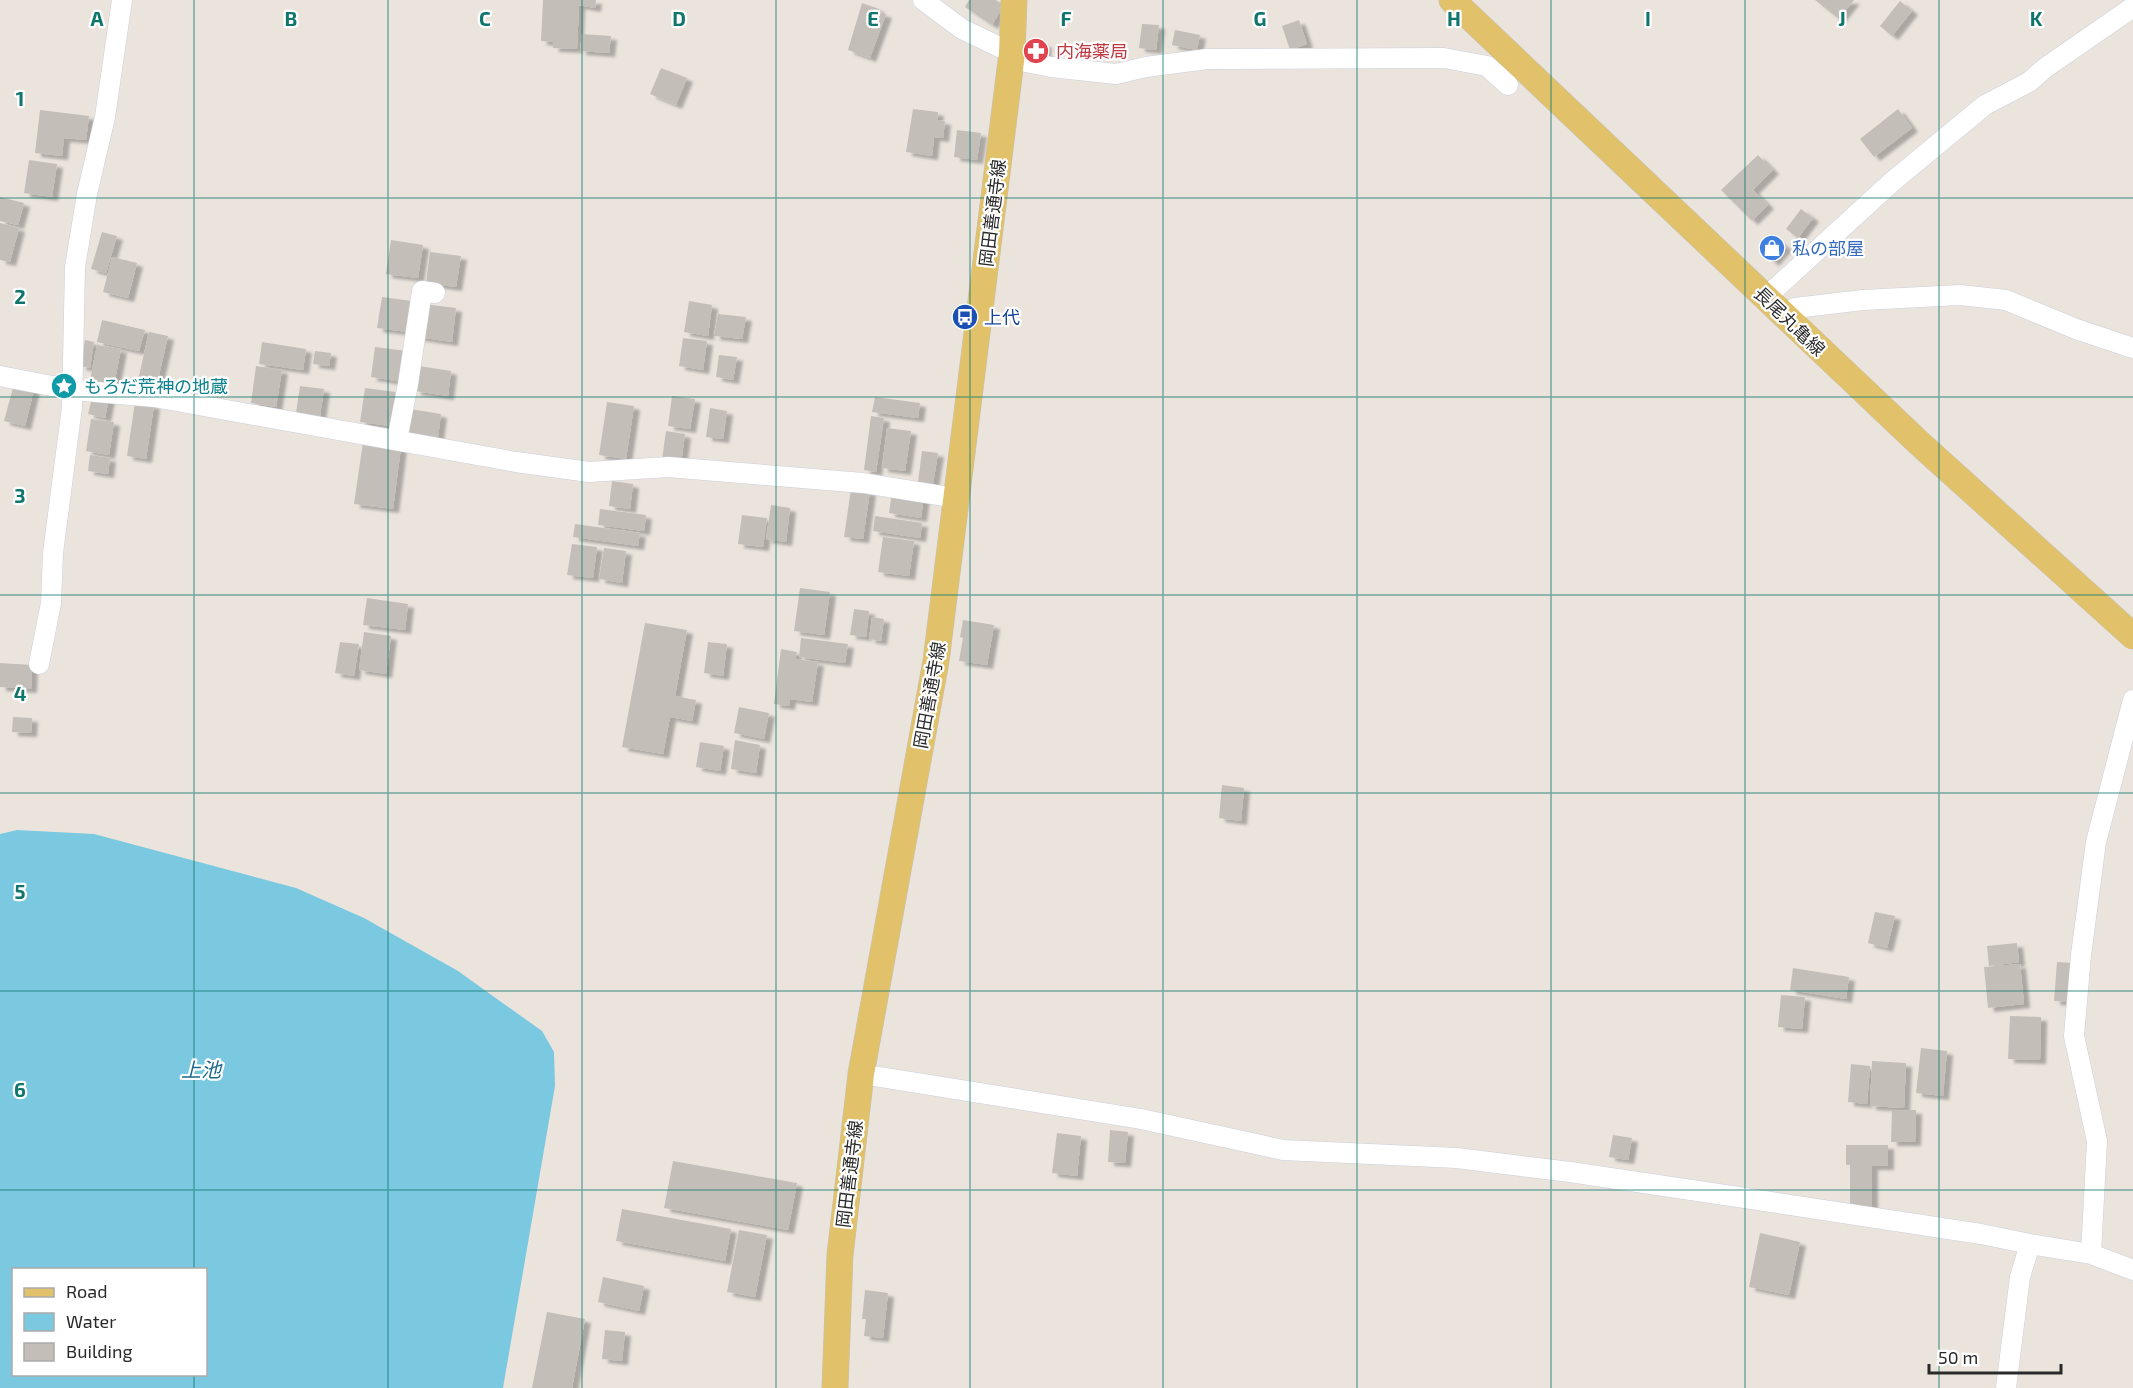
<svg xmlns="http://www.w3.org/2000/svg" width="2133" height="1388" font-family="'Exo 2','Noto Sans JP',sans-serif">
  <defs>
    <filter id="shadow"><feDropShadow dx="6" dy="4" stdDeviation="1.5" flood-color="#0004"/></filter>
  </defs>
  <rect width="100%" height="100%" fill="#eae4dd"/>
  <path fill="#7bc9e1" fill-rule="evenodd" d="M17,830l77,4 202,54 68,30 94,53 84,60 12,21 1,34 -52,302h-503v-554zM14,1270h192v104h-192z"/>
  <path fill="#c3bfb8" filter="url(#shadow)" d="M543,0h53l-1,8 -16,-3 -2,44 -24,-1v-6l-12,-1z
    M969,0h27l8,5 -12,20 -27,-18z
    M1815,0h39l-15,19z
    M1900,1l12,10 -20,25 -12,-10z
    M862,3l17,6 -1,3 8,2 -16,44 -22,-8z
    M1299,20l8,24 -17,6 -8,-24z
    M1142,24l17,1 -3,25 -17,-2z
    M1175,30l25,5 -3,15 -25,-5z
    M582,34l29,2 -2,17 -29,-2z
    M1029,42l17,2 -2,17 -17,-2z
    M661,68l26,10 -11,27 -26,-11z
    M913,109l25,3 -1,8 8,1 -2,17 -9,-1 -2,19 -26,-4z
    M1898,109l14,19 -38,29 -14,-18z
    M40,110l49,6 -3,24 -22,-2 -2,18 -27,-3z
    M957,130l24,3 -4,27 -23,-3z
    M1758,155l15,15 -20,20 15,15 -16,16 -31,-31z
    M29,160l28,4 -5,33 -28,-4z
    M0,197l24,6 -6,22 -18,-4z
    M1801,209l12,9 -15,20 -12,-9z
    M0,223l19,5 -9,34 -10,-2z
    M102,232l15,4 -11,37 -15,-4z
    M1772,234l14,13 -13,15 -14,-13z
    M391,240l32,5 -5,33 -32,-4z
    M430,252l31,4 -5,31 -30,-4z
    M112,257l25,6 -9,35 -25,-6z
    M382,297l30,4 -4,31 -31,-4z
    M689,301l23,4 -4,31 -24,-4z
    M423,304l33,4 -4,34 -34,-5z
    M718,314l28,3 -4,22 -28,-3z
    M102,320l43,10 -6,21 -42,-9z
    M149,332l19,4 -11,48 -19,-4z
    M683,338l24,3 -4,29 -24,-4z
    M85,340l9,2 -4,26 -10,-2z
    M262,342l44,7 -3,21 -44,-6z
    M97,345l24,4 -7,36 -24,-5z
    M375,347l32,4 -4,31 -32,-5z
    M315,351l16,2 -2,13 -16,-2z
    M719,355l18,2 -4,23 -17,-3z
    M256,366l26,4 -6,37 -25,-4z
    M419,366l32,5 -3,25 -33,-5z
    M14,384l20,5 -9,37 -21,-5z
    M300,386l24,3 -4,27 -24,-3z
    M365,388l31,4 -5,34 -31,-4z
    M93,394l16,4 -4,20 -17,-4z
    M672,396l23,3 -5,30 -22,-3z
    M875,397l45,6 -2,15 -46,-6z
    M135,402l19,3 -8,54 -19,-3z
    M607,402l27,4 -8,53 -27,-4z
    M710,408l17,3 -4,28 -17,-2z
    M410,409l31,5 -3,23 -31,-4z
    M871,416l13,2 -8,54 -12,-2z
    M91,419l23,3 -5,33 -23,-4z
    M887,428l24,3 -6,40 -23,-3z
    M666,431l19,3 -4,29 -19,-3z
    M363,442l38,5 -8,62 -39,-5z
    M922,451l16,2 -5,31 -15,-2z
    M90,455l20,3 -2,16 -20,-3z
    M612,481l21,3 -3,25 -21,-3z
    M851,489l19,2 -7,48 -19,-2z
    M892,492l32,4 -3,22 -32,-5z
    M771,505l19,3 -4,34 -20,-3z
    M600,509l46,6 -2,16 -46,-6z
    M742,515l25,3 -4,29 -25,-3z
    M875,516l47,7 -2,15 -47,-7z
    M575,524l65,9 -2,13 -65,-9z
    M883,537l31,4 -5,35 -31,-4z
    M572,544l25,3 -4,31 -26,-3z
    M604,548l22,3 -4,32 -23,-4z
    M800,588l30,4 -6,43 -30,-4z
    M367,598l41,6 -3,26 -42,-5z
    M854,609l15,2 -3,26 -16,-2z
    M872,617l12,2 -3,22 -12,-2z
    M963,620l31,5 -7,40 -28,-4 4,-23 -3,-1z
    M645,623l42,7 -12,66 21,4 -4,21 -22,-4 -7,37 -41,-7z
    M364,632l27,4 -5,38 -27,-4z
    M801,638l47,6 -3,19 -46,-6z
    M340,642l19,2 -5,32 -19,-3z
    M708,642l19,2 -4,32 -19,-3z
    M781,649l16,3 -2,7 23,3 -6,40 -22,-3 -1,7 -15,-2z
    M0,663l32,2 -1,24 -31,-2z
    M739,707l30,6 -5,26 -30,-6z
    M13,717l19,1 -1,15 -19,-1z
    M735,740l25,5 -4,28 -25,-4z
    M700,742l24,4 -4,25 -24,-4z
    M1222,785l22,3 -3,33 -22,-3z
    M1875,912l20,4 -8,32 -19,-5z
    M2017,943l2,19 -30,4 -2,-20z
    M2057,962l16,1 -4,39 -15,-1z
    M2020,964l4,40 -36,4 -4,-41z
    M1793,968l56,9 -3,22 -56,-9z
    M1781,995l24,2 -3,32 -24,-2z
    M2010,1016l31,1 -1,43 -32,-1z
    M1921,1048l26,3 -4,45 -27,-3z
    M1872,1061l34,2 -2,45 -34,-2z
    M1851,1064l19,2 -3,38 -19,-2z
    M1892,1110h24l-1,32h-24z
    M1110,1130l18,2 -3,31 -17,-1z
    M1057,1133l24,3 -4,40 -25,-3z
    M1613,1135l19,3 -4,22 -19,-3z
    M1846,1145h42v21h-16v41h-22v-42h-4z
    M673,1161l124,22 -9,47 -124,-22z
    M622,1209l109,20 -6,32 -109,-20z
    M739,1230l28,5 -12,62 -28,-5z
    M1760,1233l40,9 -11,53 -40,-8z
    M603,1277l41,9 -5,25 -41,-9z
    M865,1290l23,3 -5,45 -19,-2 2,-17h-4z
    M547,1312l38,7 -13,69h-40z
    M605,1330l20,2 -3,29 -20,-2z"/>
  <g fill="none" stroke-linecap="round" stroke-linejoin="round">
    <g stroke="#cbcfda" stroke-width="21">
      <path id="minor" d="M923,0l39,29 50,24 9,8 30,6 65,7 30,-7 61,-8 237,-1 43,8 21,19
        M1765,298l128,-117 92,-76 44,-23 16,-14 88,-61
        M1786,318l9,-10 68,-8 97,-5 46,5 70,29 57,19
        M0,376l73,14 81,7 362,65 73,10 79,-5 195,16 93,15
        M397,440l11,-56 14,-93 13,2
        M39,664l12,-61 2,-50 19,-146 3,-140 12,-73 18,-77 17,-117
        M861,1074l280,45 142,31 174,8 113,14 175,26 236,36 49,10 61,10 42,16
        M2091,1254l6,-113 -23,-105 7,-81 15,-113 37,-142
        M2006,1388l14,-111 10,-33"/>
    </g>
    <g stroke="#c3c3c3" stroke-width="27">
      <path id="major" d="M1452,0l467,443 214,193
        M835,1388l5,-133 21,-181 75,-413 76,-608 2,-53"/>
    </g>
    <use href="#minor" stroke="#fff" stroke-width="20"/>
    <use href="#major" stroke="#e1c26b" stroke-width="26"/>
  </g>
  <path fill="none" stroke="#0f766e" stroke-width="1.5" stroke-opacity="0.55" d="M194,0v1270M388,0v1388M582,0v1388M776,0v1388M970,0v1388M1163,0v1388M1357,0v1388M1551,0v1388M1745,0v1388M1939,0v1388M0,198h2133M0,397h2133M0,595h2133M0,793h2133M0,991h2133M0,1190h2133M194,1374v14"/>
  <defs>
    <g id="pharmacy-disc" transform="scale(1.35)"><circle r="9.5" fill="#e0444e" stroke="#fff"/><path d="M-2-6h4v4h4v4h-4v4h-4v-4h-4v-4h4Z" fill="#fff"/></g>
    <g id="shop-disc" transform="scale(1.35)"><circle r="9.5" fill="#3f7fe0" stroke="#fff"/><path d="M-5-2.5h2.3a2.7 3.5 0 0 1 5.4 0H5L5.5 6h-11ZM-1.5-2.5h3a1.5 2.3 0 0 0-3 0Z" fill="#fff"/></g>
    <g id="bus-disc" transform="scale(1.35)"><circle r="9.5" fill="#1a4fb4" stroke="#fff"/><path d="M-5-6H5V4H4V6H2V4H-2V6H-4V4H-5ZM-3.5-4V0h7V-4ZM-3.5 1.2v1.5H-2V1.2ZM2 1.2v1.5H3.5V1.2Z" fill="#fff"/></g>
    <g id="sight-disc" transform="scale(1.35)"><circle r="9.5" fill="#0f9aa8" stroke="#fff"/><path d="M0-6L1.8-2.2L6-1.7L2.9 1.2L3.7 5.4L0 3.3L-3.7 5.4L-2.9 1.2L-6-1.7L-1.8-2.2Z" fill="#fff"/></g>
  </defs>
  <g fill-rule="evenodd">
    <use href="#pharmacy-disc" x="1036" y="51"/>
    <use href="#shop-disc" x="1772" y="248"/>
    <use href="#bus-disc" x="965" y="317"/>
    <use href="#sight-disc" x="64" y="386"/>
  </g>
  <g text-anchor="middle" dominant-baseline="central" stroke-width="4.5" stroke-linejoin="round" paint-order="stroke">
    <g font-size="18" fill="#be3a42" stroke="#fff" text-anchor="start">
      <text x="1056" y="51">内海薬局</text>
    </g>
    <g font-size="18" fill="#2a2a2a" stroke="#fff">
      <text transform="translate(992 213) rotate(-83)">岡田善通寺線</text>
      <text transform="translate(1790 321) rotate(44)">長尾丸亀線</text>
      <text transform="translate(929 695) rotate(-80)">岡田善通寺線</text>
      <text transform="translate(849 1174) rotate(-83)">岡田善通寺線</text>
    </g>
    <g font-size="18" fill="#366cbe" stroke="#fff" text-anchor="start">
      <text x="1792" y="248">私の部屋</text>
    </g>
    <g font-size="18" fill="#164399" stroke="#fff" text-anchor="start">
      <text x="984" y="317">上代</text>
    </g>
    <g font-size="18" fill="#0d838f" stroke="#fff" text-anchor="start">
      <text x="84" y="386">もろだ荒神の地蔵</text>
    </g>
    <g font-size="20" font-style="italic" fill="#1c698c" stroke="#fff">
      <text x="201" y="1069">上池</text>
    </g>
  </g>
  <g font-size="20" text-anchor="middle" font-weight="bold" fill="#0f766e" stroke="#fff" stroke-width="4.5" stroke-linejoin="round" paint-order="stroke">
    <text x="97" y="26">A</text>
    <text x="291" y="26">B</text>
    <text x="485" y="26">C</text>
    <text x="679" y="26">D</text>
    <text x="873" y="26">E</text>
    <text x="1066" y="26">F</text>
    <text x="1260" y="26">G</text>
    <text x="1454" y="26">H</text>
    <text x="1648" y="26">I</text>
    <text x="1842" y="26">J</text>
    <text x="2036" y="26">K</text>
    <text x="20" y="106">1</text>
    <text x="20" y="304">2</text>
    <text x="20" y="503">3</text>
    <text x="20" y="701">4</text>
    <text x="20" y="899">5</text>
    <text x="20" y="1097">6</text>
  </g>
  <rect x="12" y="1268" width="195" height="108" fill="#ffffff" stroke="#aaaaaa" stroke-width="1.5"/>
  <rect x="24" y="1288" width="30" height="9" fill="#e1c26b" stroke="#aaaaaa" stroke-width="1.5"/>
  <text x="66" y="1298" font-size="18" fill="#2a2a2a">Road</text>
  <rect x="24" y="1313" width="30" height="18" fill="#7bc9e1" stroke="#aaaaaa" stroke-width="1.5"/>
  <text x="66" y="1328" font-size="18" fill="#2a2a2a">Water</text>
  <rect x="24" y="1343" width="30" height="18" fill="#c3bfb8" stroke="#aaaaaa" stroke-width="1.5"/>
  <text x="66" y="1358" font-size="18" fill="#2a2a2a">Building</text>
  <path d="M1929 1364v9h132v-9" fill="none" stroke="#2a2a2a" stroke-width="3"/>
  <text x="1938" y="1364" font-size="18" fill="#2a2a2a" stroke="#ffffff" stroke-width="4.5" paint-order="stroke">50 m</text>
</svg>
